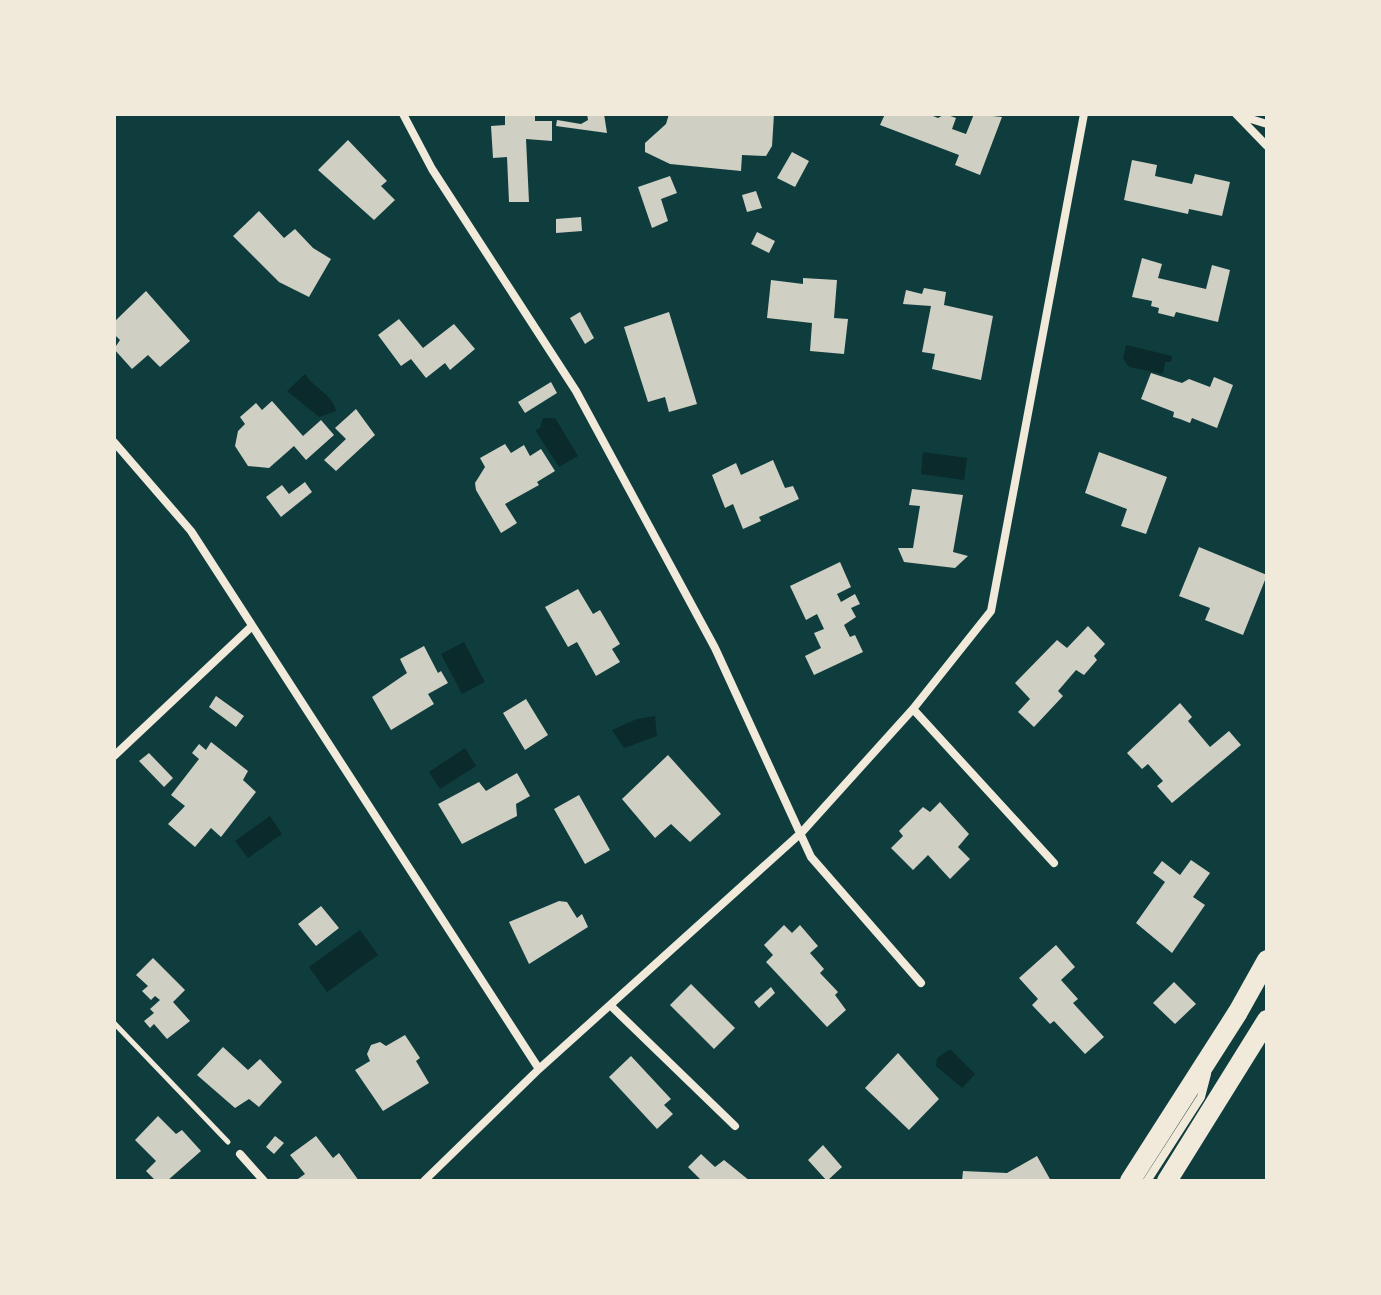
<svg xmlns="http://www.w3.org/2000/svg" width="1381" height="1295" font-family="'Varela Round',sans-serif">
  <rect width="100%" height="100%" fill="#0f3d3e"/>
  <path fill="#0a2a2b" d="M1126,345l46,11 -1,6h-6l-2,12 -34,-7 -6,-9z
    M305,374c9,14 28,21 31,37l-17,6 -32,-26z
    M543,418h12l23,38 -19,11 -24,-37 5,-2z
    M923,452l44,6 -3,22 -43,-6z
    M464,642l21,40 -23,12 -21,-40z
    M655,716l2,20 -33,12 -12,-18 25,-11z
    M465,748l11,18 -36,23 -11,-17z
    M270,816l12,18 -34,24 -13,-17z
    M360,930l18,25 -51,37 -18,-25z
    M950,1049l25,25 -13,14 -26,-22 1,-8z"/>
  <path fill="#cfcfc3" d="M505,114h30v7h17v20l-26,-2 3,63h-20l-2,-45 -14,1 -2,-32 14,-1z
    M587,114h17l3,19 -51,-7 1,-6 24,4 7,-4z
    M669,114h105l-2,32 -6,10 -24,-1 -1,16 -71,-7 -25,-12v-9l21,-19z
    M885,114h43l10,4 7,-4 11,4 -4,11 14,5 8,-20 28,3 -22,58 -25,-10 4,-10 -79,-30z
    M348,140l39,41 -6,5 14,14 -21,20 -56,-50z
    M792,152l17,9 -14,26 -18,-9z
    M1132,160l25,5 -2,11 37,8 3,-10 35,8 -8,34 -33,-7 -1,5 -64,-14z
    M670,176l7,17 -16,6 7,22 -16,7 -14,-41z
    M756,191l6,17 -15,4 -5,-17z
    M259,211l25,27 11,-9 18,19 18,11 -22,38 -30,-15 -46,-46z
    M581,217l1,14 -26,2v-14z
    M757,232l18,9 -6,12 -18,-9z
    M1142,258l20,6 -4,14 48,11 6,-24 18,5 -12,52 -42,-10 -2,5 -16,-4 1,-5 -8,-2 1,-5 -20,-4z
    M803,278l34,2 -3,38 14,1 -4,35 -34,-3 2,-28 -45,-5 4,-38 32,4z
    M924,288l22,4 -2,13 49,11 -12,64 -49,-11 3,-15 -13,-2 9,-46 -28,-2 3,-14 16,4z
    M146,291l44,50 -30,26 -12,-12 -16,14 -18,-20 6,-9 -6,-6v-12z
    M580,312l14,26 -9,6 -15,-26z
    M669,312l28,92 -28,8 -4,-15 -17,5 -24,-75z
    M399,319l24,29 31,-24 21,25 -25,21 -5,-7 -19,15 -15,-19 -10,7 -23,-31z
    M1151,373l31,10 7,-4 21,8 4,-10 19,8 -16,43 -25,-10 -2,5 -10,-4 -7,-2 1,-5 -33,-13z
    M551,382l6,11 -32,20 -7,-11z
    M272,401l31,35 18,-16 13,15 -28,25 -12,-14 -25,22 -21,-2 -13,-20 3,-15 7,-7 -5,-7 16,-14 6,7z
    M356,409l19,26 -39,36 -12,-11 22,-21 -11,-11z
    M505,444l6,9 13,-8 6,11 11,-7 14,22 -18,11 2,3 -34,19 12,19 -16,10 -25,-43 -1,-7 10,-16 -5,-9z
    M1099,452l68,25 -21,57 -25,-8 6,-17 -42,-16z
    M773,460l12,28 8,-2 6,13 -40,18 2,4 -18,8 -10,-25 -8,4 -13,-33 24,-12 5,12z
    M305,482l7,10 -31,25 -15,-20 16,-12 7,9z
    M912,489l51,6 -10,57 15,4 -13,12 -51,-6 -6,-14h15l7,-42 -11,-1z
    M1199,547l68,28 -24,60 -38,-15 5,-12 -31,-12z
    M840,562l11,25 -14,7 4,8 14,-8 5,10 -9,4 5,9 -12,8 6,12 5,-2 8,17 -49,23 -9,-19 16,-8 -7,-15 10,-4 -7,-15 -11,6 -16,-34z
    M578,589l15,25 7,-4 20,34 -8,5 8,13 -24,14 -19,-34 -9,5 -23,-40z
    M1088,626l17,18 -11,12 3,4 -13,15 -8,-5 -18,21 5,5 -29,31 -16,-15 12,-13 -15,-16 42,-43 10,8z
    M424,646l14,27 3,-2 7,12 -20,11 6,10 -43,26 -19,-33 35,-24 -7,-14z
    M216,696l28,20 -8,11 -27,-20z
    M526,699l22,36 -23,15 -22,-37z
    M1180,703l12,14 -4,4 22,26 19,-16 12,14 -69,58 -15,-17 6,-5 -15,-17 -6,5 -15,-16z
    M211,742l37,29 -5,9 13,12 -35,45 -10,-9 -16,19 -27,-23 17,-18 -14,-11 28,-36 -7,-6 7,-9 7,6z
    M149,753l24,25 -9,9 -25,-26z
    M668,755l53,59 -31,28 -19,-18 -16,14 -33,-39z
    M517,773l13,23 -14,8 1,12 -55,28 -24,-40 41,-22 7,9z
    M579,795l31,55 -25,14 -31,-55z
    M940,802l29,32 -11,13 12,12 -20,20 -22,-24 -15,15 -22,-22 12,-12 -4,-5 24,-24 7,5z
    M1191,860l19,13 -17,24 12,8 -33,48 -36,-30 29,-41 -12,-9 9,-12 18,14z
    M559,901l8,1 10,16 5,-4 6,13 -59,37 -20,-42z
    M321,906l18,22 -23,18 -18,-22z
    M784,925l8,8 8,-8 18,21 -8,7 14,16 -4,4 18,19 -3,3 11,15 -19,17 -61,-65 7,-7 -9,-10z
    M1056,945l19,22 -14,13 17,19 -5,4 31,34 -19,17 -31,-33 -4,3 -18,-19 6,-6 -19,-21z
    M153,958l32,32 -12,12 17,19 -23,18 -13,-15 -4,4 -6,-7 10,-8 -4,-4 10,-9 -5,-4 -4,4 -9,-9 6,-5 -12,-11z
    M1174,982l22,22 -21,20 -22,-21z
    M691,984l44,44 -21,21 -44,-44z
    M771,987l4,6 -16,15 -5,-6z
    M405,1035l15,23 -4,3 13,22 -46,28 -28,-41 15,-9 -3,-7 4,-9 9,-3 6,4z
    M223,1047l25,23 12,-11 22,23 -23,25 -10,-8 -14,9 -38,-33z
    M898,1053l41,46 -30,31 -44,-42z
    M631,1056l40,43 -7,6 9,9 -16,15 -48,-52z
    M158,1116l18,18 6,-4 19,21 -34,30h-11l-10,-10 10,-10 -21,-21z
    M275,1136l9,7 -10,11 -8,-7z
    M316,1136l17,22 6,-5 20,28h-64l10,-7 -15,-19z
    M823,1145l19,22 -15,14 -19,-21z
    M701,1154l14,13 9,-7 26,21h-48l-14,-14z
    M1037,1156l14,25h-89l1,-10 44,2z"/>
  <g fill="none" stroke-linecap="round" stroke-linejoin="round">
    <path stroke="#f1e9da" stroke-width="5" d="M114,1023l114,119"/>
    <path stroke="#f1e9da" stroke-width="8" d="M403,114l29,55 144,222 139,257 96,209 110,126
      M1236,114l31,32
      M1241,116l26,8
      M114,442l77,89 348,538
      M913,709l141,154
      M114,756l137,-129
      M610,1005l125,121
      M240,1154l24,27
      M424,1181l115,-112 263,-237 111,-123 78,-98 93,-497
      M1147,1181l54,-84 6,-23"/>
    <path stroke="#f1e9da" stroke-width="20" d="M1130,1181l108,-169 29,-52
      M1167,1181l100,-161"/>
  </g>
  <rect width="1381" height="1295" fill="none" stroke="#f1e9da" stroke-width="232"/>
</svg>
